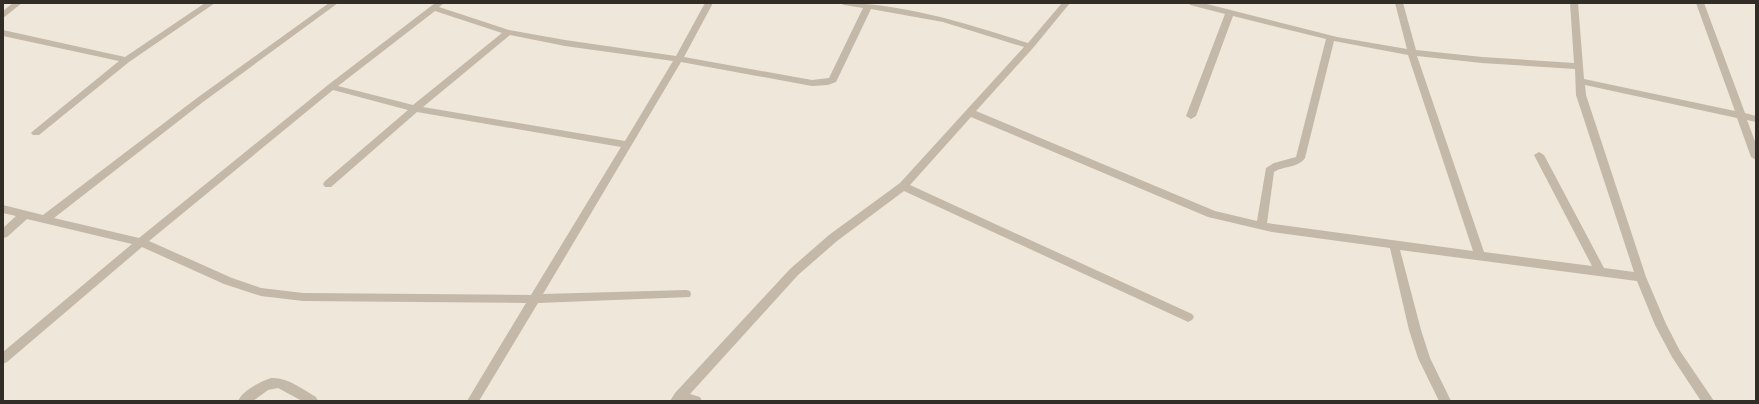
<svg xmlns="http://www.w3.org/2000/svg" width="1759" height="404" font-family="'Work Sans',sans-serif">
  <rect width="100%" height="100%" fill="#eee7da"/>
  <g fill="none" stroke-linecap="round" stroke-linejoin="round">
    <path fill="#c4b8a8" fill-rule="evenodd" d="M205,3h10l-86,59 -90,73h-6l-2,-2 2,-2 86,-70 -116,-25v-6l122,27z
      M329,3h9l-135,99 -149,116 85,20 189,-153 107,-82h9l-5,4 70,23 56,10 111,16 29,-53h8l-29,54 128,23 17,-2 34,-70 -19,-3 -4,-2c65,0 127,21 188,40l34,-40h8l-37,45 -57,63 239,100 42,10 9,-53 8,-5 22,-6 30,-118 -93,-23 -37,100 -5,3 -5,-3 39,-102 -35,-9 -1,-2h14l134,34 70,12 -12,-46h8l13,47 66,7 92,6 -4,-60h8l6,76 151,32 -39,-108h8l41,110 11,3v6l-9,-2 9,24v16l-5,-3 -14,-39 -152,-33 1,10 60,182 20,47 14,27 34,50h-13l-29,-44 -17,-32 -18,-44 -237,-31 21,80 9,28 21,43h-12l-21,-43 -9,-28 -19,-82 -118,-16 -64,-15 -237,-100 -61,68 282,129 2,3 -2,3 -4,2 -4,-2 -280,-129 -67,50 -39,34 -108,119 10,3 2,4h-32l5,-8 115,-124 39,-34 71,-52 124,-136 -81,-25 -72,-13 -34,71 -1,2 -8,3 -16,1 -131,-24 -138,232 143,-4 4,1 1,3 -1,3 -152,6 -59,98h-12l59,-98 -223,-2 -42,-5 -37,-12 -82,-37 -135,115 -4,2v-12l129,-108 -105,-25 -20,18 -4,1v-10l13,-12 -13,-3v-8l40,10 154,-117zM435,11l67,22 -89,72 -75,-19zM510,35l55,11 108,15 -48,80 -202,-34zM1334,41l74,14 65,196 -206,-28 7,-51c9,-6 24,-4 31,-14zM1417,56l65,7 93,6 1,26 58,177 -30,-4 -60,-113 -5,-3 -5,3 58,111 -108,-14zM333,90l75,20 -83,71 -2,3 2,3h6l86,-75 204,35 -90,148 -228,-2 -42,-5 -29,-10 -83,-37z
      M271,378c17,-1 31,11 45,19l2,4h-16l-24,-13 -10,2 -15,11h-15c5,-11 22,-19 33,-23z"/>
    <path fill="#c4b8a8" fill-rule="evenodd" d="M13,3h9l-19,15v-7z"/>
  </g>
  <rect width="1759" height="404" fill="none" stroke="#322c27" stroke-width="8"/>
</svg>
